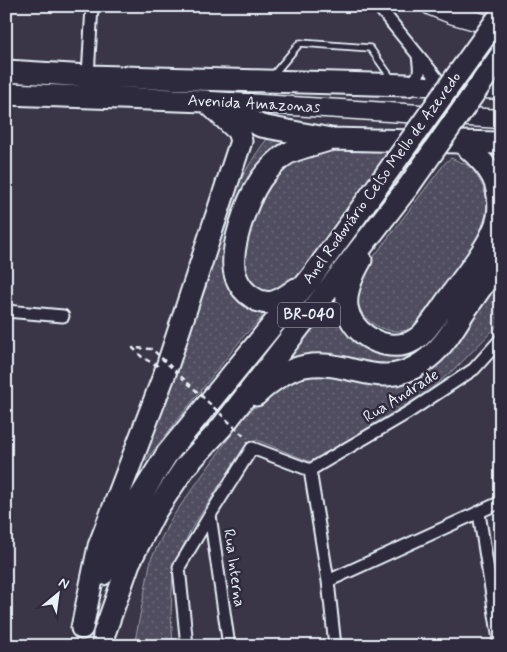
<svg xmlns="http://www.w3.org/2000/svg" width="507" height="652" font-family="Mynerve,sans-serif">
  <defs>
    <pattern id="grass-dots" width="8" height="8" patternUnits="userSpaceOnUse" patternTransform="scale(1.25)"><rect width="8" height="8" fill="#504e5f"/><path d="M2 2h.1M6 6h.1" fill="none" stroke="#696877" stroke-width="1.8" stroke-linecap="round"/></pattern>
  </defs>
  <rect width="100%" height="100%" fill="#3a3648"/>
  <filter id="ink" filterUnits="userSpaceOnUse"><feTurbulence type="fractalNoise" baseFrequency=".02" numOctaves="2"/><feDisplacementMap in="SourceGraphic" scale="10" xChannelSelector="R" yChannelSelector="G"/><feConvolveMatrix kernelMatrix="1 2 1 2 8 2 1 2 1" color-interpolation-filters="sRGB"/></filter>
  <g filter="url(#ink)">
    <path fill="url(#grass-dots)" stroke="#9ca0ac" d="M273,138l21,3 -16,7 -53,122c8,24 10,36 37,43v4l-19,20 -97,123 -6,-1 68,-177c10,-52 26,-101 59,-143z
      M384,149l4,3 -86,120 -23,18 -13,2c-5,-4 -14,-8 -17,-14 -12,-23 3,-68 15,-88 7,-11 19,-23 30,-29 29,-14 60,-11 90,-12z
      M451,158c6,3 13,5 18,8 4,3 8,10 11,15 21,34 -12,71 -31,99 -6,9 -23,39 -30,44 -21,17 -60,2 -62,-26 0,-13 9,-27 15,-39l73,-96z
      M501,279v43l-41,42 -34,29 -115,69 -54,-22 -13,7 -54,84 -17,38 -2,45 2,32h-39l17,-87 20,-40 71,-99 19,-20 24,-15 22,-9 26,-1 38,9 44,-4 32,-26z
      M339,293l4,30 83,20 3,3 -29,20 -111,-4 -3,-2z"/>
    <g fill="none" stroke-linecap="round" stroke-linejoin="round">
      <g stroke="#e8f1f8" stroke-width="9">
        <path id="lane" d="M273,75l27,-32 70,5 22,31"/>
      </g>
      <g stroke="#e8f1f8" stroke-width="15">
        <path id="street" d="M378,6l66,81
          M88,76l4,-70
          M408,85c14,-10 12,-13 10,-29
          M6,311l57,5
          M310,470l99,-58 65,-43 27,-30
          M310,470l18,111 7,65
          M479,513l21,133
          M328,581l173,-79
          M187,646l-8,-79 31,-52
          M229,646l-19,-131 42,-67 58,22"/>
      </g>
      <g stroke="#e8f1f8" stroke-width="21">
        <path id="primary" d="M431,6l23,9 47,13
          M408,85l93,5
          M212,101l289,18"/>
      </g>
      <g stroke="#e8f1f8" stroke-width="25">
        <path id="highway" d="M6,71l82,5 320,9
          M6,94l200,7 55,25 70,13 170,4
          M361,260c-8,14 -16,31 -14,47 4,26 34,43 58,37 6,-1 15,-7 19,-12 10,-11 18,-25 27,-37 15,-21 42,-53 47,-78 1,-8 1,-20 -1,-27 -3,-20 -22,-36 -36,-48
          M296,289c-15,11 -28,20 -44,8 -8,-5 -13,-12 -16,-20 -9,-25 11,-77 25,-98 6,-8 14,-16 21,-22 12,-9 32,-12 47,-17
          M256,395c13,-12 31,-26 49,-29 44,-8 75,27 118,-4 19,-13 29,-31 41,-50 13,-18 25,-36 37,-54
          M103,574l7,-19 27,-53 30,-48 143,-175 72,-99
          M82,628l17,-82 66,-173 76,-232 -3,-10 -32,-30
          M103,646l1,-12 25,-71 26,-51 30,-45 36,-39 187,-241"/>
      </g>
      <use href="#lane" stroke="#2f2a3d" stroke-width="5.5"/>
      <use href="#street" stroke="#2f2a3d" stroke-width="11"/>
      <use href="#primary" stroke="#2f2a3d" stroke-width="18"/>
      <use href="#highway" stroke="#2f2a3d" stroke-width="21"/>
      <g stroke="#e8f1f8" stroke-width="25" stroke-linecap="butt">
        <path id="highway-bridge" d="M382,180l119,-166
          M408,187l93,-132"/>
      </g>
      <path stroke="#e8f1f8" stroke-width="2.5" stroke-dasharray="5 4" stroke-linecap="butt" d="M158,366l-15,-8 -10,-10 19,1 94,89"/>
      <use href="#highway-bridge" stroke="#2f2a3d" stroke-width="21"/>
    </g>
  </g>
  <g text-anchor="middle" dominant-baseline="central" stroke-width="5" stroke-linejoin="round" paint-order="stroke">
    <rect fill="#2f2a3d" stroke="#b0b5c0" stroke-width="1" x="278" y="302.5" width="62" height="25" rx="4"/>
    <g font-size="15" font-weight="bold" fill="#e8f1f8">
      <text x="309" y="315">BR-040</text>
    </g>
    <g font-size="16" fill="#e8f1f8" stroke="#2f2a3d">
      <text transform="translate(254 104) rotate(3)">Avenida Amazonas</text>
      <text transform="translate(382 178) rotate(-54)">Anel Rodoviário Celso Mello de Azevedo</text>
      <text transform="translate(401 396) rotate(-32)">Rua Andrade</text>
      <text transform="translate(234 568) rotate(82)">Rua Interna</text>
    </g>
  </g>
  <rect width="507" height="652" fill="none" stroke="#2f2a3d" stroke-width="25"/>
  <rect x="12" y="12" width="482" height="627" fill="none" stroke="#e8f1f8" stroke-width="2" filter="url(#ink)"/>
  <g transform="translate(58 594) rotate(29)" stroke="#2f2a3d" stroke-width="4" paint-order="stroke">
  <path d="M0-4L9 19L0 12L-9 19Z" fill="#e8f1f8"/>
  <text y="-8" font-size="14" font-weight="bold" text-anchor="middle" fill="#e8f1f8">N</text>
  </g>
</svg>
